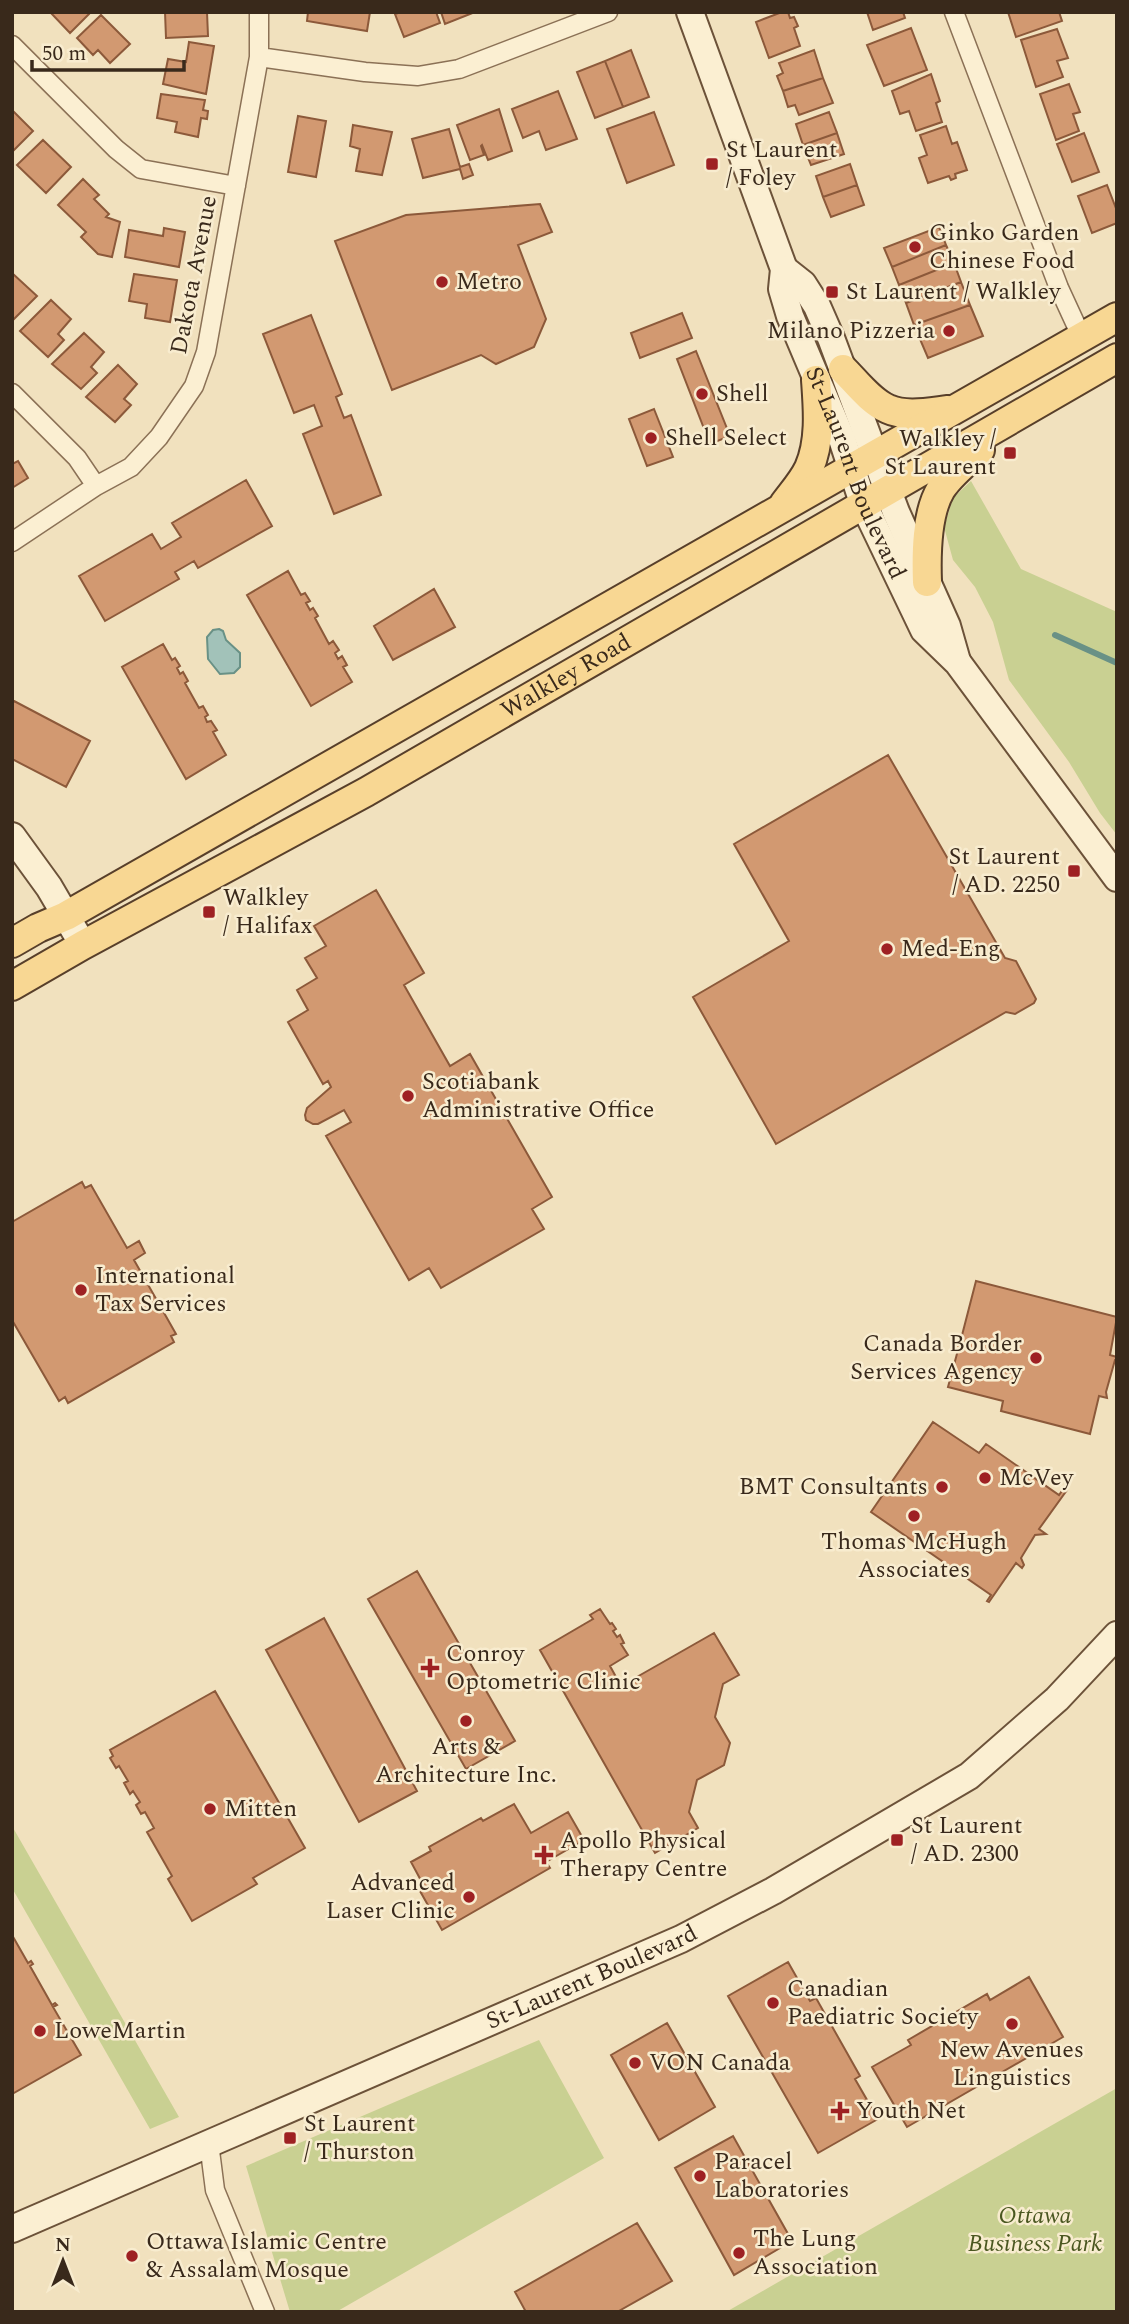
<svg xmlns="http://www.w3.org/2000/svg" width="1129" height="2324" font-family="Spectral,serif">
  <rect width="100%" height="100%" fill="#f1e1be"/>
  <path fill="#c9d092" d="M971,481l50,88 96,43v223l-17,-22 -31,-51 -60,-82 -16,-58 -18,-35 -22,-27 -9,-33 9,-29z
    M12,1826l167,291 -29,12 -138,-241z
    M539,2040l65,118 -268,154h-46l-44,-146z
    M1117,2088v224h-391z"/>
  <path fill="#a2c2b9" stroke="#699186" stroke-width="2" d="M219,629l4,2 3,9 14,13v14l-6,6 -14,1 -12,-15 -1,-22 6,-7z"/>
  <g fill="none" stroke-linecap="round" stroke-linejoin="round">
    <path stroke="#699186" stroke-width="6" d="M1055,635l62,28"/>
  </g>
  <path fill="#d29971" stroke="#8c593a" stroke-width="2" d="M50,12h38l1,2 -19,19z
    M165,12h42l1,24 -42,2z
    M308,12h62l-3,19 -60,-10z
    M401,12h35l4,11 -36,14 -9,-23z
    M441,12h34l-30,12z
    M782,12h6l2,6 4,-1 4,9 -4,2 6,18 -31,12 -13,-36z
    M867,12h36l2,6 -32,12z
    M1008,12h51l3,9 -46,16z
    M101,15l29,29 -20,19 -12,-13 -5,5 -16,-17z
    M911,28l16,42 -43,16 -17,-41z
    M1057,29l11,29 -11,3 6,16 -27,10 -15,-47z
    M189,42l25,4 -8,48 -43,-10 5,-25 18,3z
    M631,50l18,47 -26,10 -18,-46z
    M814,50l9,28 -40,13 -6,-15 6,-3 -4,-10z
    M605,61l18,46 -28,11 -18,-46z
    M931,74l9,27 -4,2 6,19 -26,9 -7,-20 -9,3 -8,-23z
    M823,78l10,25 -34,12 -4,-10 -7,2 -5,-16z
    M1069,84l11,28 -7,2 6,17 -23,9 -16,-46z
    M558,91l19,48 -31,11 -7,-19 -16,7 -11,-29z
    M161,94l44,6 -2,10 5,1 -1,8 -6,-1 -3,19 -23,-5 2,-10 -20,-4z
    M499,109l13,42 -24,9 -6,-15 -1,1 3,9 -14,5 -13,-35z
    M12,110l21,21 -21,21z
    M654,112l20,53 -47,18 -20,-54z
    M829,112l8,21 -34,12 -7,-21z
    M298,116l28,5 -10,56 -28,-5z
    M353,125l39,7 -10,43 -26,-4 4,-22 -10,-3z
    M946,126l6,18 5,-2 10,28 -12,4 1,4 -5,2 -2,-4 -21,7 -9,-25 8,-3 -7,-20z
    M449,129l11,38 9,-3 4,11 -10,4 -3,-10 -37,9 -11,-39z
    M837,133l7,21 -33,11 -8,-20z
    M1084,133l15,39 -27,10 -15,-38z
    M43,140l28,27 -25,26 -29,-28z
    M850,164l7,21 -34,12 -7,-21z
    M83,179l16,16 -5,4 15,15 -3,3 14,5 -8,35 -14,-3 -17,-17 5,-5 -28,-27z
    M857,185l7,20 -33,12 -8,-20z
    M1107,185l10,26v12l-25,10 -14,-37z
    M540,204l12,28 -34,13 28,74 -12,28 -38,17 -15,-9 -89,35 -57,-149 71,-26z
    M939,227l7,18 -54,22 -8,-19z
    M164,228l21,4 -6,35 -54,-10 4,-27 34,6z
    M946,245l8,18 -55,22 -7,-18z
    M954,263l7,19 -55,21 -7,-18z
    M12,273l25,23 -24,24 -1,-1z
    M134,274l43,6 -7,42 -25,-4 2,-14 -18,-3z
    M961,282l9,23 -56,20 -8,-22z
    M51,300l20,19 -13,15 6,6 -16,17 -28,-26z
    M970,305l13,31 -55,22 -14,-33z
    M682,313l10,25 -52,20 -9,-25z
    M311,315l31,79 -6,3 8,21 7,-3 30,80 -47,19 -31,-80 19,-8 -8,-21 -20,8 -31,-79z
    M84,333l20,19 -13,15 6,6 -16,16 -29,-25z
    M696,351l34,85 -20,8 -33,-85z
    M118,365l19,19 -13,15 7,6 -16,17 -29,-25z
    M654,409l19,48 -26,9 -18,-47z
    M18,461l10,17 -16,10v-24z
    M246,480l26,46 -74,42 -4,-7 -19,11 4,7 -74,42 -26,-45 73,-42 9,15 20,-12 -9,-14z
    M288,571l13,24 4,-2 5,8 -4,2 4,7 3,-2 5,8 -3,2 14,26 4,-3 6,9 -4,3 3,6 4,-3 5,9 -4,2 9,15 -41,24 -64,-111z
    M434,589l21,38 -62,33 -19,-34z
    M163,644l9,16 3,-2 5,8 -3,2 3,6 3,-2 5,9 -3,2 14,25 4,-2 5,9 -3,2 2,5 4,-1 6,9 -4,2 13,23 -40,24 -64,-112z
    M14,701l76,40 -24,46 -54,-28v-54z
    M888,755l117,203 11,3 20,38 -2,4 -19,11 -9,-2 -230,132 -83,-147 96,-56 -55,-97z
    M376,890l48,83 -20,12 46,81 20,-12 82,143 -20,12 12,20 -103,59 -12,-20 -20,12 -83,-144 25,-14 -7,-12 -26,14h-5l-7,-4 -1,-5 2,-7 24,-21 -3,-6 -5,3 -35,-62 20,-12 -11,-20 20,-12 -12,-20 21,-12 -12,-20z
    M82,1182l3,6 6,-3 36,63 12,-7 6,12 -11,7 42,74 -5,2 3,6 -106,61 -3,-6 -6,4 -47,-81v-98z
    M976,1281l141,36 -7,38 7,2v2l-2,1 -9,32 1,6 -8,-2 -9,38 -89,-23 2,-10 -55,-14 10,-37 -4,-1 2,-7 4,1z
    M933,1422l46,31 7,-9 73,51 5,-7 3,2 -28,39 7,5 -11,1 -14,23 3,7 -2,3 -6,-5 -27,39 -2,-1 4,-6 -120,-83z
    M417,1571l98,170 -49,28 -98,-170z
    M600,1609l10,15 2,-1 4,6 -3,2 4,6 3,-2 4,8 -3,1 7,11 -18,11 11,20 93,-53 25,42 -16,9 -8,33 15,26 -6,22 -27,15 -8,32 9,16 -43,25 -115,-203 53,-31 -3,-4z
    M324,1618l93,173 -58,31 -93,-172z
    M215,1691l90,157 -52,30 4,6 -65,37 -24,-42 4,-3 -25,-44 7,-4 -9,-16 -4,2 -5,-9 4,-3 -7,-11 -3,3 -6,-11 4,-2 -9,-15 -3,2 -6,-10 3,-2 -3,-6z
    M514,1804l17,29 37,-21 16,28 -38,22 4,6 -108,62 -22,-39 5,-3 -14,-26 20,-11 -2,-4 52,-29 2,3z
    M12,1935l16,28 3,-2 2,3 -3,2 22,39 3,-2 2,2 -4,2 28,48 -69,39z
    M788,1962l22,39 6,-3 44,78 -5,3 23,40 -60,34 -90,-157z
    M1029,1977l34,60 -156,90 -35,-60 39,-22 -3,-5 79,-46 3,6z
    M667,2023l48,84 -56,33 -48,-85z
    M733,2136l59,105 -58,34 -59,-107z
    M637,2223l35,58 -55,31h-91l-11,-20z"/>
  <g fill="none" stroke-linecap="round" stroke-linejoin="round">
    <g stroke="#8b7156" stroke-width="21">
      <path id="street" d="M954,12l105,276 23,50
        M12,45l104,104 25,20 95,17
        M259,57l106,15 53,4 41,-7 149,-57
        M12,393l65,65 19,28
        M12,542l84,-56 35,-19 28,-30 35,-51 12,-34 53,-295v-45
        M209,2143l6,47 50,122"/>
    </g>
    <g stroke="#6c5239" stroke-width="30">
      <g id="secondary">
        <path id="s1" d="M690,12l94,257 -2,20 8,27 52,123 21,64 61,127 34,33 159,215"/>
        <path d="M784,269l19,15 14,22 14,32 65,174 51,114 10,35"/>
        <path d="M12,836l37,51 34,58"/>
        <path id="s2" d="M12,2229l669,-290 92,-48 196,-115 88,-77 60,-64"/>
      </g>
    </g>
    <g stroke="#583f2a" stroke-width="32">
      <g id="primary">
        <path d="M843,369c13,13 28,33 45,40 17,8 42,3 60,1"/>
        <path d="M784,504c8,-11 19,-23 25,-36 12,-27 9,-60 7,-88"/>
        <path d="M927,582c-1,-28 -1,-68 14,-93 10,-15 25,-27 39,-39"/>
        <path d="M12,943l26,-15 28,-12 1051,-599"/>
        <path id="s3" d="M12,986l71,-41 283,-153 751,-434"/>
      </g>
    </g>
    <use href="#street" stroke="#fbefd2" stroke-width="18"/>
    <use href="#secondary" stroke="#fbefd2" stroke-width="26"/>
    <use href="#primary" stroke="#f8d793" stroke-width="28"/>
  </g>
  <g fill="#9e2123" stroke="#f8eccf" stroke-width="2.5">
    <rect x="705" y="157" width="14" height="14" rx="3.5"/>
    <circle cx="915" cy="247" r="7"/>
    <circle cx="442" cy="282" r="7"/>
    <rect x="825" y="285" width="14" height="14" rx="3.5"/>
    <circle cx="949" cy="331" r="7"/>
    <circle cx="702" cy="394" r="7"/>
    <circle cx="651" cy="438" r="7"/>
    <rect x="1003" y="446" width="14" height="14" rx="3.5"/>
    <rect x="1067" y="864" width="14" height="14" rx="3.5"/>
    <rect x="202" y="905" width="14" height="14" rx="3.5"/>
    <circle cx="887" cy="949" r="7"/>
    <circle cx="408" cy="1096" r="7"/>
    <circle cx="81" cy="1290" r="7"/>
    <circle cx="1036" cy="1358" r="7"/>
    <circle cx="985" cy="1478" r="7"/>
    <circle cx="942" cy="1487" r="7"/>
    <circle cx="914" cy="1516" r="7"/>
    <path d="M426.5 1657.5h7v7h7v7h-7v7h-7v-7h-7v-7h7z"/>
    <circle cx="466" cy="1721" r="7"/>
    <circle cx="210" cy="1809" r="7"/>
    <rect x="890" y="1833" width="14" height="14" rx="3.5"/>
    <path d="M540.5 1844.5h7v7h7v7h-7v7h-7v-7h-7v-7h7z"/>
    <circle cx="469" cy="1897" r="7"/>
    <circle cx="773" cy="2003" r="7"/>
    <circle cx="1012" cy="2024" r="7"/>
    <circle cx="40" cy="2031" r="7"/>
    <circle cx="635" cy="2063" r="7"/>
    <path d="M836.5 2100.5h7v7h7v7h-7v7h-7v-7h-7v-7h7z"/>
    <rect x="283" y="2131" width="14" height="14" rx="3.5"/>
    <circle cx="700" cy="2176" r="7"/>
    <circle cx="739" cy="2253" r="7"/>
    <circle cx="132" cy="2256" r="7"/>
  </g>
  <g text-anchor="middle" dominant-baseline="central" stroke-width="5" stroke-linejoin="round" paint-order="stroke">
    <g font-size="24" fill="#39291b" stroke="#f8eccf" text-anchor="start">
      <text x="726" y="150">St Laurent<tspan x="726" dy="28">/ Foley</tspan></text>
      <text x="929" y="233">Ginko Garden<tspan x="929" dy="28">Chinese Food</tspan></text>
      <text x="456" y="282">Metro</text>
      <text x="846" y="292">St Laurent / Walkley</text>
      <text x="935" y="331" text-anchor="end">Milano Pizzeria</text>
      <text x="716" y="394">Shell</text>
      <text x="665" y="438">Shell Select</text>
      <text x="996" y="439" text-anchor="end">Walkley /<tspan x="996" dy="28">St Laurent</tspan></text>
      <text x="1060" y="857" text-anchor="end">St Laurent<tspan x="1060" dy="28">/ AD. 2250</tspan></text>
      <text x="223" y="898">Walkley<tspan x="223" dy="28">/ Halifax</tspan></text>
      <text x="901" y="949">Med-Eng</text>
      <text x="422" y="1082">Scotiabank<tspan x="422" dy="28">Administrative Office</tspan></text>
      <text x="95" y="1276">International<tspan x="95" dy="28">Tax Services</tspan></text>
      <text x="1022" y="1344" text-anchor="end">Canada Border<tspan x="1022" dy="28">Services Agency</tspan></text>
      <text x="999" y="1478">McVey</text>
      <text x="928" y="1487" text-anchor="end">BMT Consultants</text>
      <text x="914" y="1542" text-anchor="middle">Thomas McHugh<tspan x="914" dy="28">Associates</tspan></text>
      <text x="446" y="1654">Conroy<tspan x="446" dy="28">Optometric Clinic</tspan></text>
      <text x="466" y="1747" text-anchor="middle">Arts &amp;<tspan x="466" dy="28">Architecture Inc.</tspan></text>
      <text x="224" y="1809">Mitten</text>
      <text x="911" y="1826">St Laurent<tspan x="911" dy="28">/ AD. 2300</tspan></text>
      <text x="560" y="1841">Apollo Physical<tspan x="560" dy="28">Therapy Centre</tspan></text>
      <text x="455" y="1883" text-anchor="end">Advanced<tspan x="455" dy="28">Laser Clinic</tspan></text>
      <text x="787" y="1989">Canadian<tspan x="787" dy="28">Paediatric Society</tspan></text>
      <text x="54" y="2031">LoweMartin</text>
      <text x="1012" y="2050" text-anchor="middle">New Avenues<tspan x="1012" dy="28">Linguistics</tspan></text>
      <text x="649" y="2063">VON Canada</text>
      <text x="856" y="2111">Youth Net</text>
      <text x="304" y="2124">St Laurent<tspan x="304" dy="28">/ Thurston</tspan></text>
      <text x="714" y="2162">Paracel<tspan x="714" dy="28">Laboratories</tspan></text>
      <text x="753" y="2239">The Lung<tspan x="753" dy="28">Association</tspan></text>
      <text x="146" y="2242">Ottawa Islamic Centre<tspan x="146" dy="28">&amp; Assalam Mosque</tspan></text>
    </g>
    <g font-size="24" fill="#39291b" stroke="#f8eccf">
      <text transform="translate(194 275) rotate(-79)">Dakota Avenue</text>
      <text stroke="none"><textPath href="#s1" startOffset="492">St-Laurent Boulevard</textPath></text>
      <text stroke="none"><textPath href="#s3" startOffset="635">Walkley Road</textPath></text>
      <text stroke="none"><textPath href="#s2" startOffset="632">St-Laurent Boulevard</textPath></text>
    </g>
    <g font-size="24" font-style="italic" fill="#4a5720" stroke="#f8eccf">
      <text x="1035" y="2216">Ottawa<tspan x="1035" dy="28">Business Park</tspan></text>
    </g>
  </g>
  <rect width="1129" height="2324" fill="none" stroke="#39291b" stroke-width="28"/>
  <g transform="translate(63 2261)" stroke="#f8eccf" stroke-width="5" paint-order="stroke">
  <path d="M0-5L12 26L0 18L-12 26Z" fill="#39291b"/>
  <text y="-10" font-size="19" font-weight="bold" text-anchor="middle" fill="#39291b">N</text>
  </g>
  <path d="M32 60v10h152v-10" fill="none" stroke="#39291b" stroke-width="3.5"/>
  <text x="42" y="60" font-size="21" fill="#39291b" stroke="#f8eccf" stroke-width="5" paint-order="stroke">50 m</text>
</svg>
